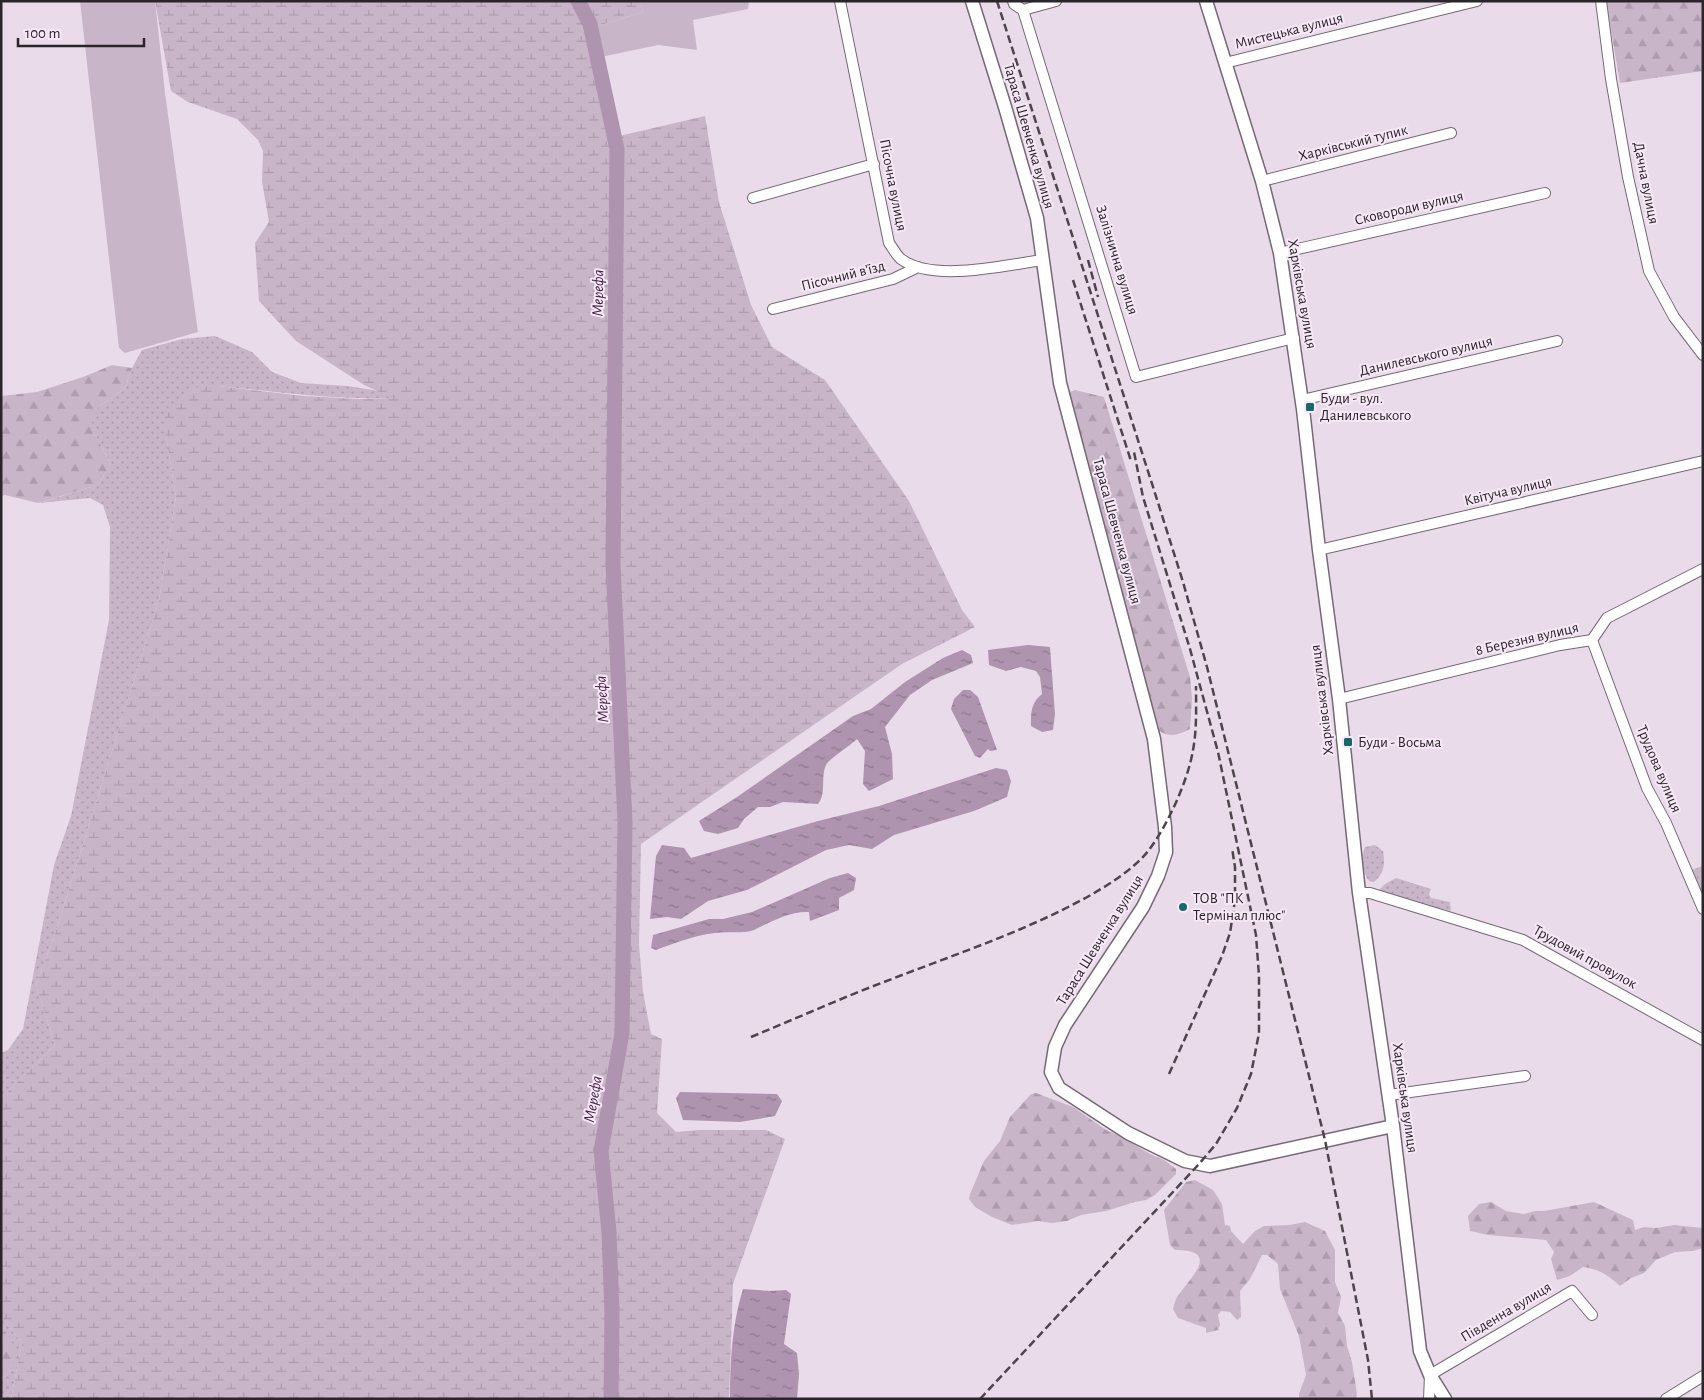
<svg xmlns="http://www.w3.org/2000/svg" width="1704" height="1400" font-family="'Alegreya Sans',sans-serif">
  <defs>
    <pattern id="grass-dots" width="8" height="8" patternUnits="userSpaceOnUse" patternTransform="scale(1.25)"><rect width="8" height="8" fill="#c8b6c8"/><path d="M2 2h.1M6 6h.1" fill="none" stroke="#ac9cac" stroke-width="1.8" stroke-linecap="round"/></pattern>
    <pattern id="forest-firs" width="22" height="20" patternUnits="userSpaceOnUse" patternTransform="scale(1.25)"><rect width="22" height="20" fill="#c8b6c8"/><path d="M5 1l3.5 6h-7zM16 11l3.5 6h-7z" fill="#ac9cac"/></pattern>
    <pattern id="wetland-marsh" width="20" height="14" patternUnits="userSpaceOnUse" patternTransform="scale(1.25)"><rect width="20" height="14" fill="#c8b6c8"/><path d="M1 5h8M5 5V1M11 12h8M15 12V8" fill="none" stroke="#ac9cac"/></pattern>
    <pattern id="water-ripples" width="26" height="14" patternUnits="userSpaceOnUse" patternTransform="scale(1.25)"><rect width="26" height="14" fill="#ae94ae"/><path d="M2 4q2-2 4 0t4 0M15 11q2-2 4 0t4 0" fill="none" stroke="#8e798e"/></pattern>
  </defs>
  <rect width="100%" height="100%" fill="#eadbea"/>
  <path fill="url(#grass-dots)" d="M215,336l37,16 20,20 29,11 46,3 33,5 14,7c-59,2 -117,-6 -176,-12l-52,50 10,61 -17,103 -104,334 -19,51 19,60 -54,53v-45l7,-3 15,-21 31,-164 17,-49 38,-196 1,-93 -7,-22 -13,-7 -51,5 59,-18 13,-21 -16,-29 -5,-17 8,-11 27,-19 7,-20 10,-18 40,-11z
    M1375,845l8,6c2,13 2,21 -9,31l-5,-1c-6,-7 -8,-26 -4,-34z
    M1703,866v31l-12,-27z
    M1396,878l35,11 -2,5 2,4 19,4 1,9 -32,-8 -39,-12v-2l5,-5z
    M1,1316l21,27 -11,56h-10v-20l10,-9 -6,-39 -4,1z"/>
  <path fill="url(#forest-firs)" d="M1606,1h97v70l-83,12z
    M112,365l20,3 -7,20 -27,19 -7,11 4,17 16,29 -13,21 -60,18 -33,-8 -4,1v-100l36,-4 46,-15z
    M1075,390l29,7 86,280 2,21 -2,31c-14,7 -22,9 -35,-1l-89,-329 4,-7z
    M1036,1093l37,14 33,23 14,6 30,18 14,6 12,9v5l-21,21 -9,5 -11,2 -29,9 -25,4 -14,6 -15,2 -14,-2 -26,4 -20,-8 -17,-10 -6,-8 1,-5 14,-33 16,-20 10,-24 21,-23z
    M1195,1180l18,10 9,14 3,21 5,1 1,5 12,13 12,-13 9,-5 26,-1 15,-3 20,9 10,19v32l6,15 -3,16 7,13 2,20 5,16 5,32 -1,5h-57v-5l7,-19 -7,-39 -19,-47 -2,-25 -11,-9h-5l-12,24 -10,12 1,26 -4,3 -7,-8 -9,-1 -3,4 2,10 -2,5 -12,3v-5l-28,-10 -5,-9c1,-4 2,-8 4,-12 12,-18 46,-47 -2,-47l-5,-5 -6,-35 22,-28z
    M1491,1202l15,9 18,3 11,-3h9l50,-9 39,18 2,10 9,-3 12,1 18,-3 29,3v20l-10,3 -18,1 -19,8 -12,13 -13,5 -11,8c-12,-11 -21,-17 -37,-19l-13,9 -13,4 -6,-21 3,-7 -8,-12 -58,-5 -18,-4 -2,-15 11,-12z
    M5,1331l12,20 -6,19 -10,9v-47z"/>
  <path fill="url(#wetland-marsh)" d="M155,1h485l3,11 -48,15c7,36 17,72 24,109l86,-20 14,86 32,103 21,42 53,33 84,121 53,109 13,17 -73,37 -261,180 -2,100 4,48 8,42 11,5 -5,74 19,19 24,-2h66l19,9 -52,145 -4,115h-718l11,-56 -21,-27v-218l54,-53 -19,-60 19,-51 104,-334 17,-103 -10,-61 -1,-26 33,-23 20,-1 86,10 55,3 34,-1 -29,-13 -68,-44 -37,-40 -4,-58 14,-21 -7,-40 1,-31 -5,-11 -21,-21 -49,-17 -17,-11z"/>
  <path fill="#c8b6c8" d="M80,1h75l10,92 33,239 -73,21 -6,-5z
    M640,1h109l-1,8 -55,11 4,30 -39,-5 -57,12 -6,-30 48,-15z"/>
  <path fill="url(#water-ripples)" d="M1028,645l22,2 5,67 -2,16 -11,2 -11,-6c0,-14 0,-23 11,-32l-2,-17 -4,-6 -15,-4 -15,4 -17,-6 -1,-15z
    M962,650l9,5 2,8 -41,17 -22,15 -25,32 7,27 1,25 -24,12 -6,-7 2,-33 -8,-12c-6,6 -28,20 -31,26 -6,14 1,27 -8,39l-35,-2 -13,5h-12l-14,12 -6,9 -20,6 -14,-3 -5,-10 38,-24 116,-81 18,-7 34,-27 38,-24z
    M963,690h7l8,7 19,53 -7,1 -2,-2 -8,9 -5,-2 -24,-47 3,-10z
    M996,768l11,2 4,11 -4,16 -33,14 -80,24 -22,14 -23,-4 -23,5 -79,40 -39,11 -27,18 -14,-2 -17,2 6,-63 6,-11 22,3 7,10 127,-37 61,-15z
    M848,873l8,5 -2,12 -15,8v12l-29,11 -1,-9c-20,-1 -38,10 -55,18 -11,4 -27,1 -39,3 -20,2 -40,10 -59,17l-5,-2 2,-13 56,-16h14l29,-7 78,-34z
    M680,1092l97,2 5,7 -7,15 -35,6 -57,-2 -7,-22z
    M743,1289l27,2 16,-1 5,4 -7,50 13,9 2,21 -2,25h-67c0,-37 2,-75 13,-110z"/>
  <g fill="none" stroke-linecap="round" stroke-linejoin="round">
    <path stroke="#ae94ae" stroke-width="15" d="M578,1l12,23 27,125 -4,415 12,258 -3,211 -21,118 8,81 3,81 -1,86"/>
    <g stroke="#766875" stroke-width="12">
      <path id="minor" d="M840,1l49,242c4,5 7,12 12,16 32,24 104,6 142,1
        M1013,1l1,3 9,6 113,367 158,-39
        M1601,1l10,78 17,98 21,94 25,46 29,38
        M1023,10l33,-9
        M1225,63l252,-62
        M1262,181l189,-48
        M753,198l121,-34
        M1280,253l265,-60
        M773,309l120,-30 25,-12
        M1302,400l255,-59
        M1319,550l384,-89
        M1592,640l55,148 19,35 37,86
        M1339,699l221,-54 32,-5 15,-22 96,-49
        M1359,893h11l153,47 180,100
        M1389,1095l136,-19
        M1429,1399l1,-24 142,-84 20,24
        M1666,1399l37,-23"/>
    </g>
    <g stroke="#766875" stroke-width="15">
      <path id="tertiary" d="M972,1l33,106 32,111 23,165 94,356 11,88 1,25 -8,24 -15,31 -78,118 -10,22 -4,25 8,16 69,45 57,28 25,5 183,-40
        M1206,1l56,180 18,72 23,156 16,141 20,149 20,194 34,233 27,225 10,24 15,24"/>
    </g>
    <use href="#minor" stroke="#fff" stroke-width="10"/>
    <use href="#tertiary" stroke="#fff" stroke-width="12"/>
    <path stroke="#4c454c" stroke-width="2.5" stroke-dasharray="8 4" stroke-linecap="butt" d="M997,1l157,489 29,92 24,85 118,473 43,220 4,39
      M1088,260l10,37
      M1073,280l58,181
      M751,1037c44,-18 88,-38 133,-55 69,-27 140,-50 205,-86 21,-12 45,-27 60,-46 18,-24 39,-69 44,-100 4,-21 3,-43 3,-64
      M1169,1074l53,-118 8,-23 5,-33v-33l-3,-19
      M980,1399l219,-235 17,-20 21,-36 14,-34 8,-41v-57l-3,-41 -38,-183 -28,-103 -47,-152 -9,-45"/>
  </g>
  <g fill="#19676b" stroke="#f7e8f7" stroke-width="2">
    <rect x="1305" y="402" width="10" height="10" rx="2.5"/>
    <rect x="1343" y="737" width="10" height="10" rx="2.5"/>
    <circle cx="1183" cy="907" r="5"/>
  </g>
  <g text-anchor="middle" dominant-baseline="central" stroke-width="4" stroke-linejoin="round" paint-order="stroke">
    <g font-size="15" fill="#2a252a" stroke="#f7e8f7">
      <text transform="translate(1289 31) rotate(-14)">Мистецька вулиця</text>
      <text transform="translate(1029 136) rotate(74)">Тараса Шевченка вулиця</text>
      <text transform="translate(1353 143) rotate(-14)">Харківський тупик</text>
      <text transform="translate(1646 183) rotate(79)">Дачна вулиця</text>
      <text transform="translate(893 185) rotate(79)">Пісочна вулиця</text>
      <text transform="translate(1409 208) rotate(-13)">Сковороди вулиця</text>
      <text transform="translate(1117 260) rotate(73)">Залізнична вулиця</text>
      <text transform="translate(843 276) rotate(-14)">Пісочний в’їзд</text>
      <text transform="translate(1302 294) rotate(80)">Харківська вулиця</text>
      <text transform="translate(1426 356) rotate(-13)">Данилевського вулиця</text>
      <text transform="translate(1508 491) rotate(-13)">Квітуча вулиця</text>
      <text transform="translate(1117 531) rotate(75)">Тараса Шевченка вулиця</text>
      <text transform="translate(1527 639) rotate(-13)">8 Березня вулиця</text>
      <text transform="translate(1322 700) rotate(-97)">Харківська вулиця</text>
      <text transform="translate(1659 769) rotate(67)">Трудова вулиця</text>
      <text transform="translate(1100 940) rotate(-58)">Тараса Шевченка вулиця</text>
      <text transform="translate(1585 957) rotate(29)">Трудовий провулок</text>
      <text transform="translate(1405 1098) rotate(82)">Харківська вулиця</text>
      <text transform="translate(1506 1312) rotate(-31)">Південна вулиця</text>
    </g>
    <g font-size="15" fill="#2a252a" stroke="#f7e8f7" text-anchor="start">
      <text x="1320" y="398">Буди - вул.<tspan x="1320" dy="17">Данилевського</tspan></text>
      <text x="1358" y="742">Буди - Восьма</text>
      <text x="1193" y="898">ТОВ "ПК<tspan x="1193" dy="17">Термінал плюс"</tspan></text>
    </g>
    <g font-size="16" font-style="italic" fill="#432044" stroke="#f7e8f7">
      <text transform="translate(598 293) rotate(-89)">Мерефа</text>
      <text transform="translate(602 699) rotate(-93)">Мерефа</text>
      <text transform="translate(593 1099) rotate(-80)">Мерефа</text>
    </g>
  </g>
  <rect width="1704" height="1400" fill="none" stroke="#2a252a" stroke-width="5"/>
  <path d="M18 38v8h126v-8" fill="none" stroke="#2a252a" stroke-width="2.5"/>
  <text x="25" y="38" font-size="15" fill="#2a252a" stroke="#f7e8f7" stroke-width="4" paint-order="stroke">100 m</text>
</svg>
